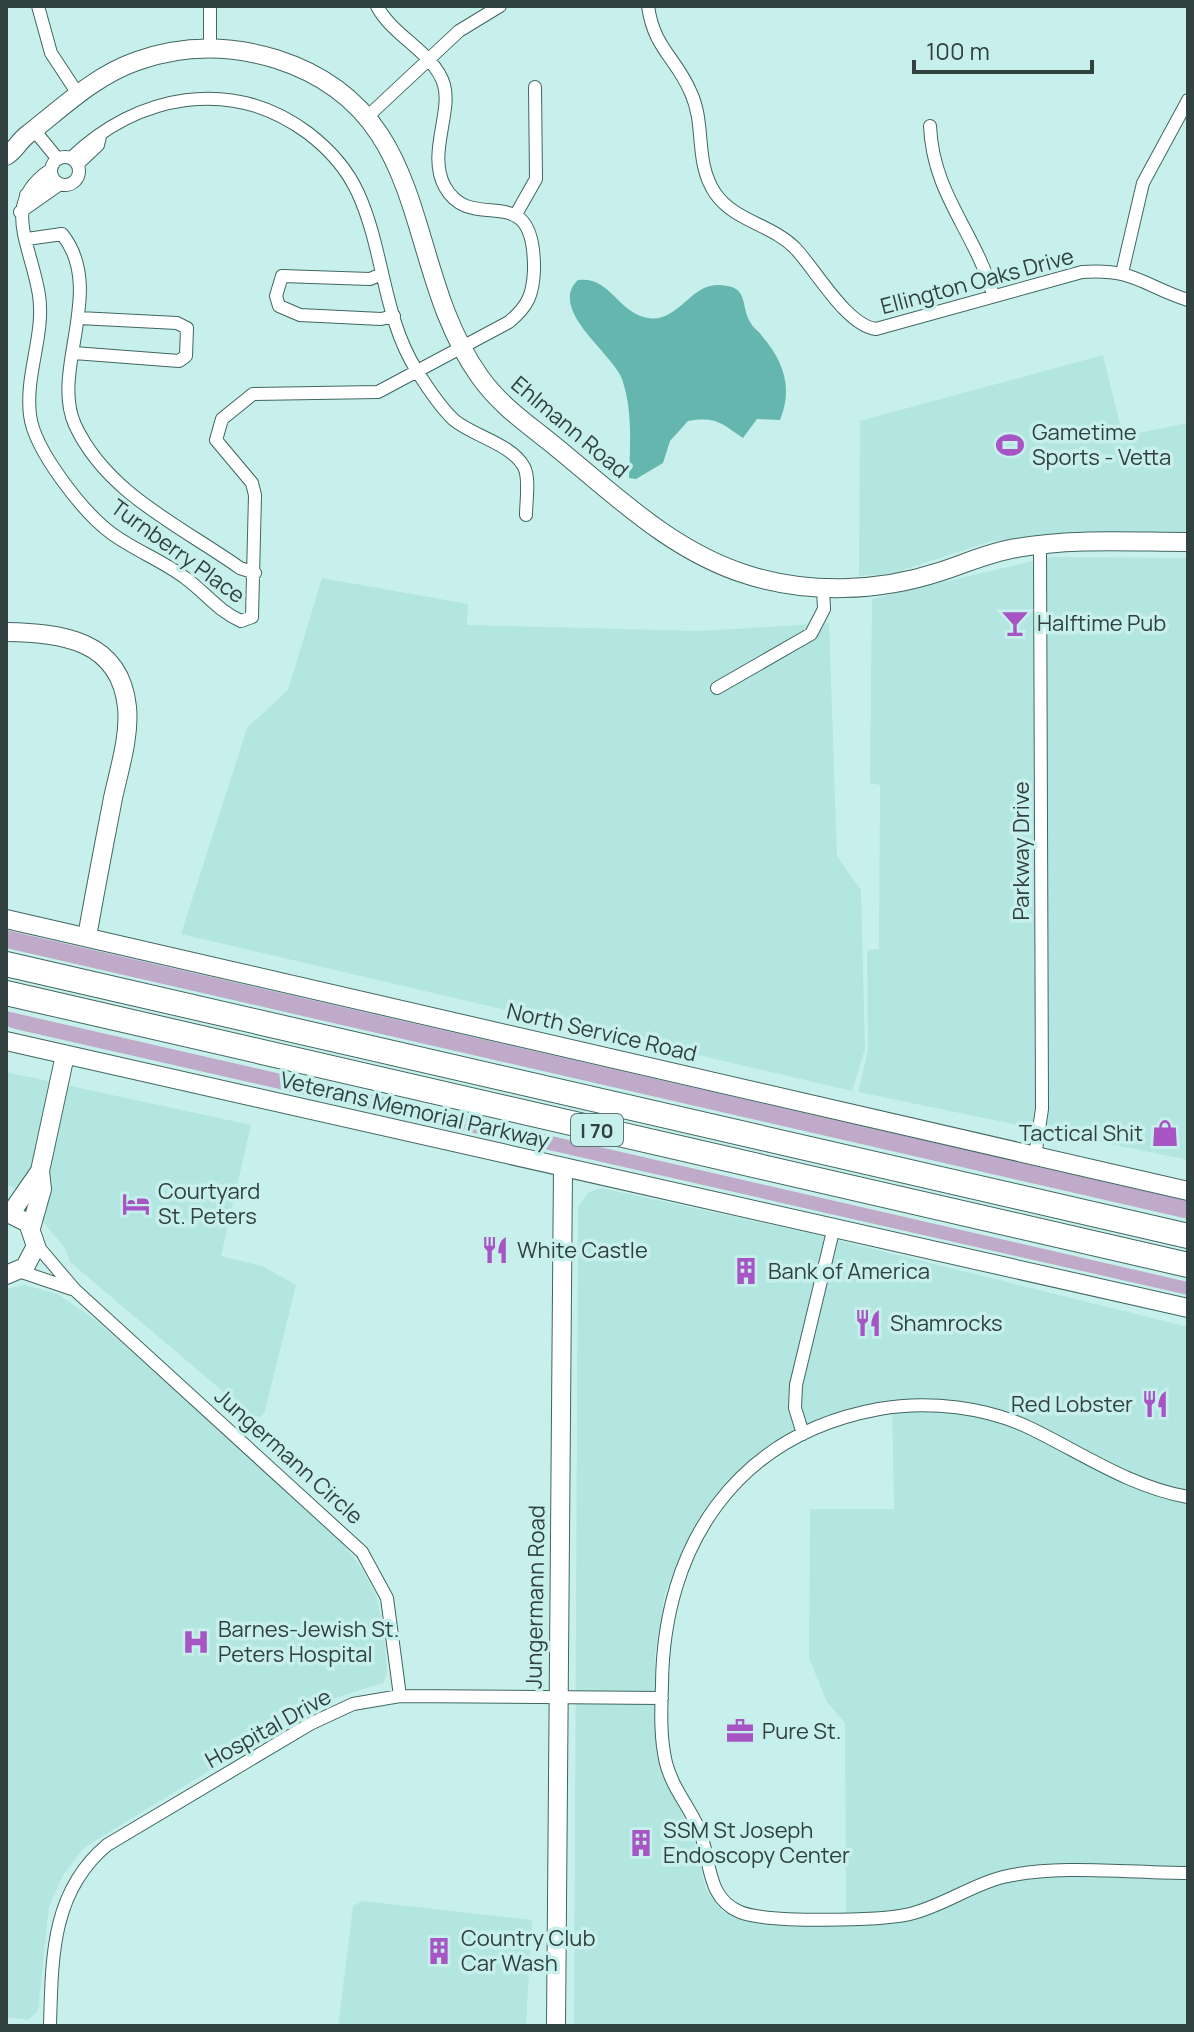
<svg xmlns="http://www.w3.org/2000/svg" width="1194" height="2032" font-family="Manrope,sans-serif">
  <rect width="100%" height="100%" fill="#c7f0ec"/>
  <path fill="#b3e6e1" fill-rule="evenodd" d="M1103,355l20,81 65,-13v109l-134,2 -65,8 -95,31 -35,3 1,-155z
    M1050,557l138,1v602l-330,-68 10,-42 -1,-100 12,-1 1,-164 -10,-2 2,-184z
    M322,578l146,26 -1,21 234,6 128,-8 8,233 24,34 4,159 -13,42 -671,-157 66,-206 41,-38z
    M6,1072l245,53 -30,131 41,10 34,19 -31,126 -4,6 -10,-2 -181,-153 -5,-14 -50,-59 -9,-5z
    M601,1188l208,45 379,94v699h-614l4,-820 11,-14zM892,1403l2,106h-84l-1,149 18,44 18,21 1,199h-90l-20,-5 -14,-6 -16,-21 -13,-57 -29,-59 -6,-21 -3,-98 10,-62 19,-46 13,-20 92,-90z
    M24,1285l32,8 41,28 241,216 24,32 14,26 8,35 3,43 -4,10 -51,16 -33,17 -214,131 -22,28 -14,32 -11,104 -10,9 -22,-3v-728z
    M363,1901l169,19 -6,106h-188l15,-120z"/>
  <path fill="#c0aac9" d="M6,930l1182,271v18l-1182,-271z
    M6,1011l1182,271v13l-1173,-266 -9,-3z"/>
  <path fill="#65b6ae" d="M578,280c31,-4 38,29 66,37 32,10 46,-34 75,-32 31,1 21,20 31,37 3,6 9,9 12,14 22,26 31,52 18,84l-23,-1 -14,19c-21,-14 -26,-22 -55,-17l-18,20 -7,22 -27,16 -7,-1c1,-33 4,-67 -7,-99 -9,-25 -75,-70 -44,-99z"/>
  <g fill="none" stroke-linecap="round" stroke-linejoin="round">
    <g stroke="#416662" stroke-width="14">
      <path id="street" d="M38,6l13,47 27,41
        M648,6c6,43 28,51 43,87 15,33 3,68 24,100 19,28 56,31 80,55 21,22 51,77 81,81l206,-57c52,-4 62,14 106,28
        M210,49v-43
        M366,118l93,-87 41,-25
        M930,126c3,69 45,105 63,169
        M34,130l23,28
        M51 171a14 14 0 1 1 28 0a14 14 0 1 1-28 0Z
        M71,158c67,-64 160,-82 237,-25 21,16 39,36 50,60 26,57 25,125 59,178 10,16 23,36 37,49 19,16 58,24 70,47 6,11 2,34 2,48
        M78,164l20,-19 2,-9
        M50,170c-50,34 -19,74 -11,125 6,40 -14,79 -9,120 4,35 53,97 81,118 23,17 50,27 73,44 20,14 34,34 57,44l11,-4 3,-122 -3,-12 -36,-43 6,-21 31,-25 125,-2 131,-70c19,-16 24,-27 25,-52 1,-96 -61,-33 -89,-83 -18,-32 7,-74 -1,-102 -9,-32 -52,-49 -67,-79
        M26,195l27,-16
        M20,212l40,-28
        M515,216l21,-37 -1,-92
        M27,239l35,-5c45,56 -12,136 13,191 32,69 106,101 165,143l15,5
        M1122,273l21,-90 45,-83
        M382,274l-12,5 -88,-3 -6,20 3,10 21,9 81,4 13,-3
        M74,353l105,8 7,-5 1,-28 -10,-5 -98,-5
        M717,688l94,-54 13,-25 -1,-21
        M1035,1156l7,-47 -2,-564
        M35,1243l40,47 287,262 25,46 13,98
        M19,1271l56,19
        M803,1434l-8,-26 1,-23 38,-158
        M1188,1497c-57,-10 -105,-43 -156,-68 -45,-22 -104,-29 -153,-20 -143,26 -216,137 -217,276 -1,26 -2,53 4,78 6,24 22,42 32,64 14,30 6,70 42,85 27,11 140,9 170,2 33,-8 61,-29 93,-37 55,-13 128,-4 185,-4
        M50,2026c2,-68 1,-134 57,-181l203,-121 43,-20 47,-8 262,2"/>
    </g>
    <g stroke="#416662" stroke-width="20">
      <path id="secondary" d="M6,156c10,-6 12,-14 21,-21 35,-27 67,-59 110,-74 45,-16 93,-16 139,-2 161,51 124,207 204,318 20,28 45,45 71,66 61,49 119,108 197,132 60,19 130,17 191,-3 26,-8 50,-20 78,-24 55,-10 115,-6 171,-6
        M6,632c54,1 114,7 121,75 3,29 -8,63 -14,91 -9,47 -18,93 -26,139
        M6,919l1182,272
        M6,1041l1182,267
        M6,1212l22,11 8,23 -11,21 -19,8
        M11,1213l29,-42
        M31,1228l11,-39 -2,-18 25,-116
        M556,2026l7,-858"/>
    </g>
    <g stroke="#416662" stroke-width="26">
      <path id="highway" d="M6,964l1182,272
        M6,993l1182,272"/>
    </g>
    <use href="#street" stroke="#fff" stroke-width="12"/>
    <use href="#secondary" stroke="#fff" stroke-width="18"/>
    <use href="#highway" stroke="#fff" stroke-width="24"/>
  </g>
  <defs>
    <g id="stadium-bare" transform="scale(2.16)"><path d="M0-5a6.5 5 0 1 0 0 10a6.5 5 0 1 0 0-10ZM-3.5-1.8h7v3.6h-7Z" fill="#a755c5" stroke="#c7f0ec" stroke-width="2.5" paint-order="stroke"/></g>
    <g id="bar-bare" transform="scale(2.16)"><path d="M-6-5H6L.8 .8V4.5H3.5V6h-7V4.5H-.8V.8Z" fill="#a755c5" stroke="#c7f0ec" stroke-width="2.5" paint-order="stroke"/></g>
    <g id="shop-bare" transform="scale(2.16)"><path d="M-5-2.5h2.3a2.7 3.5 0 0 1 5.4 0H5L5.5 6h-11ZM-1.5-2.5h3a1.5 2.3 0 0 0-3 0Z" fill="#a755c5" stroke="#c7f0ec" stroke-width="2.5" paint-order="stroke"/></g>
    <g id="hotel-bare" transform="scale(2.16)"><path d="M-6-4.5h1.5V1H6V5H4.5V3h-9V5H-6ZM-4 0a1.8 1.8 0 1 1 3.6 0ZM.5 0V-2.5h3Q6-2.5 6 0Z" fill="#a755c5" stroke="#c7f0ec" stroke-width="2.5" paint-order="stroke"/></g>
    <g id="restaurant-bare" transform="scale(2.16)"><path d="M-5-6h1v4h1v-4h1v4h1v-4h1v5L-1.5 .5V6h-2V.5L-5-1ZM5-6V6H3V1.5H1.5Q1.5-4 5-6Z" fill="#a755c5" stroke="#c7f0ec" stroke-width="2.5" paint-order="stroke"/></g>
    <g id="building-bare" transform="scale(2.16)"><path d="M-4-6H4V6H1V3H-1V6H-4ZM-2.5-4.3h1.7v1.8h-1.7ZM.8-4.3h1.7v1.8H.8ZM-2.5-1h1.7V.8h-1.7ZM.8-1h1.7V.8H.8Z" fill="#a755c5" stroke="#c7f0ec" stroke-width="2.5" paint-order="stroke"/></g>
    <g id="hospital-bare" transform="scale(2.16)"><path d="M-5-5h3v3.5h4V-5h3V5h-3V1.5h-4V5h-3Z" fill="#a755c5" stroke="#c7f0ec" stroke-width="2.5" paint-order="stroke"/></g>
    <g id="office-bare" transform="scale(2.16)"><path d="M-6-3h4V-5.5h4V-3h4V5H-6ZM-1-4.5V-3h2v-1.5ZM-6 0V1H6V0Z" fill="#a755c5" stroke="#c7f0ec" stroke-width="2.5" paint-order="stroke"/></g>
  </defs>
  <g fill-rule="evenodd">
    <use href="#stadium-bare" x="1010" y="445"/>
    <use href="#bar-bare" x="1015" y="623"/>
    <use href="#shop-bare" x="1165" y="1133"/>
    <use href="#hotel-bare" x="136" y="1204"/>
    <use href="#restaurant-bare" x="495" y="1250"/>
    <use href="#building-bare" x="746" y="1271"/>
    <use href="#restaurant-bare" x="868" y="1323"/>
    <use href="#restaurant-bare" x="1155" y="1404"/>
    <use href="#hospital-bare" x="196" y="1642"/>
    <use href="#office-bare" x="740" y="1731"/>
    <use href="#building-bare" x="641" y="1843"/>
    <use href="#building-bare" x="439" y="1951"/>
  </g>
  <g text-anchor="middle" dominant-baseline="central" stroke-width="7" stroke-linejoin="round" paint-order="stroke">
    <rect fill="#c7f0ec" stroke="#5d7673" stroke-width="2" x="571" y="1114" width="52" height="32" rx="6"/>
    <g font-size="20" font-weight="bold" fill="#30413f">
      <text x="597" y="1130">I 70</text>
    </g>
    <g font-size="22" fill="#30413f" stroke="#c7f0ec">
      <text transform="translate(977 281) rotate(-15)">Ellington Oaks Drive</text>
      <text transform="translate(570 427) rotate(40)">Ehlmann Road</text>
      <text transform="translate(178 551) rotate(36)">Turnberry Place</text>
      <text transform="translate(1021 851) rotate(-90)">Parkway Drive</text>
      <text transform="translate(602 1032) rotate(13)">North Service Road</text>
      <text transform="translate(415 1110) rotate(13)">Veterans Memorial Parkway</text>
      <text transform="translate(289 1456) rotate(42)">Jungermann Circle</text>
      <text transform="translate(535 1597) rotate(-89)">Jungermann Road</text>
      <text transform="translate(268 1728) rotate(-29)">Hospital Drive</text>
    </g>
    <g font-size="22" fill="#30413f" stroke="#c7f0ec" text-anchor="start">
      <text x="1032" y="432">Gametime<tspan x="1032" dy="25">Sports - Vetta</tspan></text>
      <text x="1037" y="623">Halftime Pub</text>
      <text x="1143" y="1133" text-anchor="end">Tactical Shit</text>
      <text x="158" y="1191">Courtyard<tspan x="158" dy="25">St. Peters</tspan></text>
      <text x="517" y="1250">White Castle</text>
      <text x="768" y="1271">Bank of America</text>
      <text x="890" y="1323">Shamrocks</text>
      <text x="1133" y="1404" text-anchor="end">Red Lobster</text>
      <text x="218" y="1629">Barnes-Jewish St.<tspan x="218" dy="25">Peters Hospital</tspan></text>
      <text x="762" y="1731">Pure St.</text>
      <text x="663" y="1830">SSM St Joseph<tspan x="663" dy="25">Endoscopy Center</tspan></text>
      <text x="461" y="1938">Country Club<tspan x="461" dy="25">Car Wash</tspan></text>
    </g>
  </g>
  <rect width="1194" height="2032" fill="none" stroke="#30413f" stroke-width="16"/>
  <path d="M914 60v12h178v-12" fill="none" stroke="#30413f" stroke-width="4"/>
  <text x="926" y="60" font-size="24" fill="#30413f" stroke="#c7f0ec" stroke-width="6" paint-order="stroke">100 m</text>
</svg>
